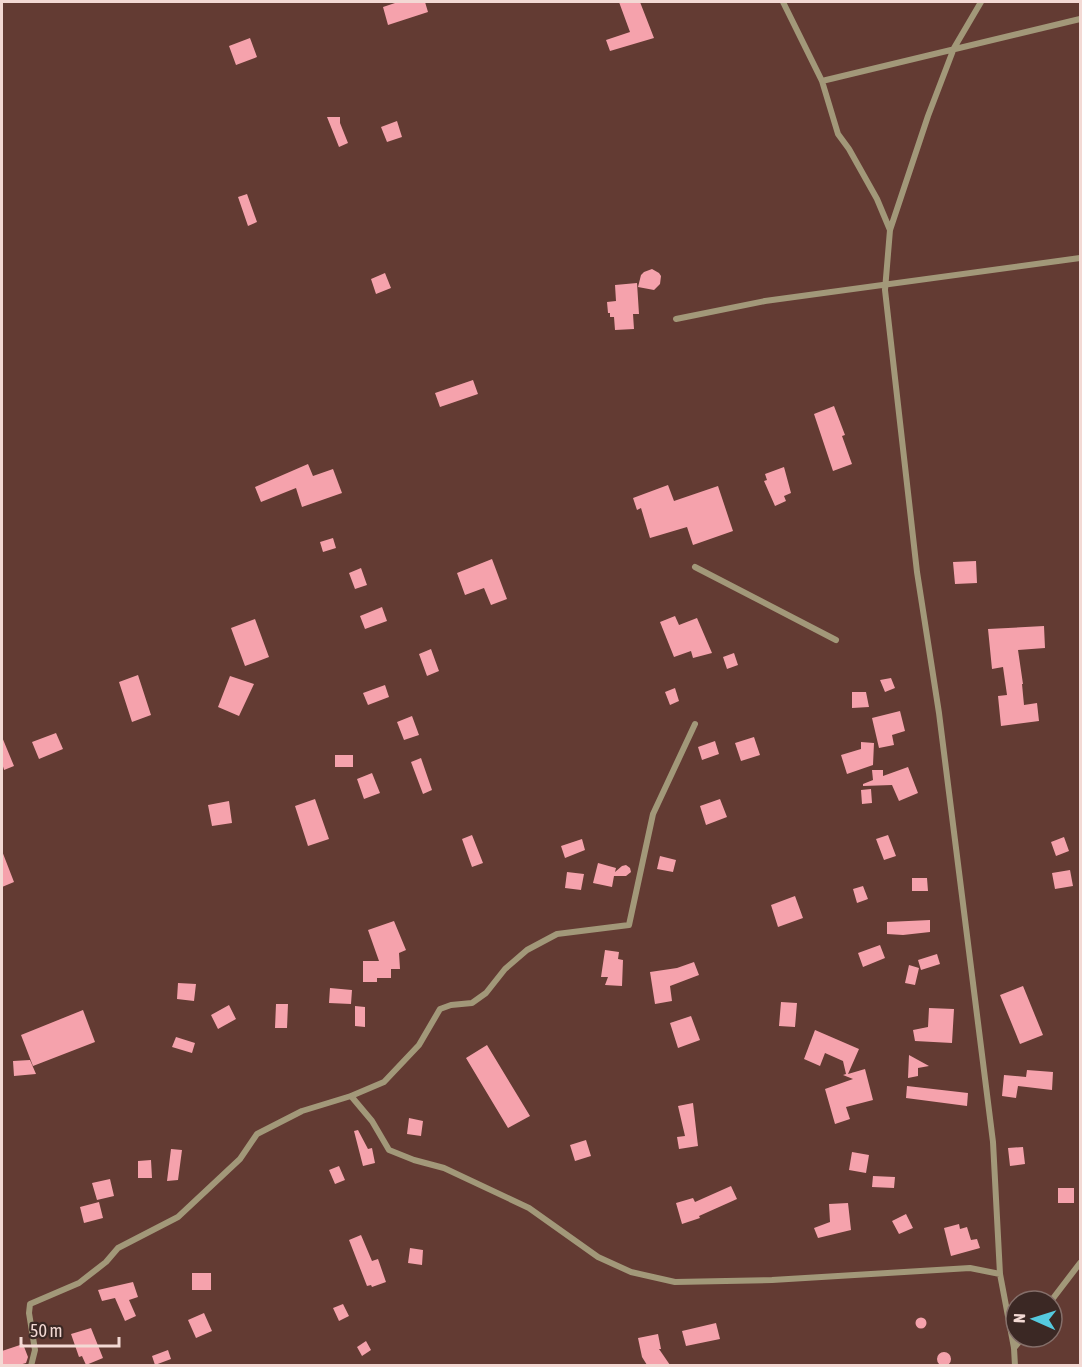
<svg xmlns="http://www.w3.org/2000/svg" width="1082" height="1367" font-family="'Asap Condensed',sans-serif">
  <rect width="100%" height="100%" fill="#633b33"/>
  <path fill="#f5a2ac" d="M398,2h27l3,10 -40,13 -5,-18z
    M619,2h21l14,36 -44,13 -4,-11 24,-8z
    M250,38l7,19 -21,8 -7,-19z
    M327,117h13v6l8,20 -9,4z
    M397,121l5,16 -15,5 -6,-15z
    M247,194l10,28 -9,4 -10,-29z
    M652,269l7,4 2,3 -1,8 -6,6 -16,-3 3,-12 3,-3z
    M385,273l6,15 -15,6 -5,-15z
    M637,283l2,31h-6l1,15 -19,1 -1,-13h-4v-4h-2l-1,-11 9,-1 -1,-16z
    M473,380l5,14 -38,13 -5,-14z
    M834,406l11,29 -3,1 10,28 -19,7 -19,-57z
    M308,464l5,12 20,-7 9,24 -40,14 -6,-19 -35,14 -6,-15z
    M784,467l7,26 -7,3 2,5 -11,5 -11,-25 3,-1 -2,-6z
    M668,485l6,16 44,-15 15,45 -40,14 -6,-18 -37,11 -9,-30 -4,2 -4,-12z
    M333,538l3,10 -13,4 -3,-10z
    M492,559l15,40 -16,6 -7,-17 -19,7 -8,-22z
    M976,561l1,22 -22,1 -2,-22z
    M361,568l6,17 -12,4 -6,-16z
    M382,607l5,14 -22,8 -5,-13z
    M675,616l4,9 18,-7 15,35 -19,5 -2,-7 -17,6 -14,-35z
    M255,619l14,38 -24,9 -14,-38z
    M1044,626l1,22 -27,2 5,34h-1l2,21 13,-2 2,18 -38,5 -3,-30 9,-1 -4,-28 -11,2 -4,-40z
    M431,649l8,22 -12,5 -8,-22z
    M734,653l4,12 -11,4 -4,-12z
    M138,675l13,40 -19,7 -13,-40z
    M230,676l24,8 -15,32 -21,-9z
    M891,678l4,10 -10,4 -5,-12z
    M385,685l4,12 -21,8 -5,-12z
    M675,688l4,13 -9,4 -5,-13z
    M852,692h14l3,15 -17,1z
    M900,711l5,20 -13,4 2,10 -15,3 -7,-30z
    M412,716l7,19 -15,5 -7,-18z
    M56,733l7,16 -24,10 -7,-17z
    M2,737l12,29 -10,4 -2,-7z
    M754,737l6,18 -19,6 -6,-18z
    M715,741l4,13 -17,6 -4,-13z
    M861,742l13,1 -1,22 -26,9 -6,-19 20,-6z
    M335,755h18v12h-18z
    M421,758l11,32 -9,4 -12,-32z
    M908,767l10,26 -19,8 -7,-16 -29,1v-2l10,-4 -1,-10h11v6z
    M372,773l8,20 -16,6 -7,-20z
    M871,789l1,14 -10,1 -1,-14z
    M315,799l14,40 -21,7 -13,-40z
    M720,799l7,18 -21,8 -6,-19z
    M229,801l3,22 -20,3 -4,-21z
    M472,835l11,28 -11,4 -10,-28z
    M888,835l8,21 -12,4 -8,-21z
    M1064,837l5,14 -13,5 -5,-14z
    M582,839l3,11 -20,8 -4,-12z
    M2,851l12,31 -12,5z
    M660,856l16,4 -3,12 -16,-3z
    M598,863l18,5 -1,4 7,-6 4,-1 4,3 1,4 -5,4h-12l-2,11 -19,-4z
    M1070,870l3,16 -18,3 -3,-16z
    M567,872l17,2 -3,16 -16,-2z
    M912,878h15l1,13h-16z
    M863,886l5,13 -11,4 -4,-14z
    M795,896l8,22 -25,9 -7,-22z
    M930,920v12l-27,3 -16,-1v-12z
    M394,921l12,29 -7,3 1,16h-9v9h-14v4h-14v-21h16l-11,-31z
    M880,945l5,13 -22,9 -5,-14z
    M605,950l14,2 -1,7 5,1 -1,26 -17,-1 3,-8h-7z
    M937,954l3,10 -19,6 -3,-10z
    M694,962l5,13 -29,11 2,15 -17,3 -5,-32 27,-4z
    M909,965l10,3 -4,17 -10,-2z
    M178,983l18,1 -2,17 -17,-2z
    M1023,986l20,49 -23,9 -20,-49z
    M330,988l22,2 -1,14 -22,-1z
    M781,1002l16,1 -2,24 -16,-1z
    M276,1004h12l-1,24h-12z
    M229,1005l7,14 -18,10 -7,-14z
    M355,1006l10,1v20l-10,-1z
    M929,1008l25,1 -2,34 -37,-2 -2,-11 15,-3z
    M83,1010l12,32 -62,24 -12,-31z
    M691,1016l9,24 -22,8 -8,-25z
    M815,1030l44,19 -11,25 17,-5 8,31 -27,7 4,12 -15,5 -10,-35 28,-10 -10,-4 3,-1 -3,-13 -18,-8 -5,13 -16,-7z
    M176,1037l19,6 -3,10 -20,-6z
    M487,1045l43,71 -22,12 -42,-70z
    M909,1055l20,11 -11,2v8l-10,2z
    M30,1060l6,14 -22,2 -1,-15z
    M1027,1070l26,2 -1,18 -34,-4 -2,12 -14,-2 2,-21 22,2z
    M907,1086l61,7 -1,13 -61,-8z
    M693,1103l5,43 -19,3 -2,-12 8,-1 -7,-30z
    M409,1118l14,3 -2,15 -14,-2z
    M358,1130l10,19 4,-1 3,15 -12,3 -9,-35z
    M586,1140l5,16 -16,5 -5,-16z
    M1023,1147l2,17 -15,2 -2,-18z
    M171,1149l11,1 -4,30 -11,1z
    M852,1152l17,3 -3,18 -17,-3z
    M151,1160l1,18h-14v-17z
    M339,1166l6,14 -10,4 -6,-14z
    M873,1176l22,1 -1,11 -22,-1z
    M110,1179l4,17 -17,4 -5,-17z
    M731,1186l6,13 -38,17 1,2 -18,6 -6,-21 17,-5 2,4z
    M1058,1188h16v15h-16z
    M99,1202l4,16 -19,5 -4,-16z
    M848,1203l3,27 -33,8 -4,-10 16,-6 -1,-18z
    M906,1214l7,14 -14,6 -7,-13z
    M959,1224l1,5 7,-2 4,13 6,-1 3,9 -29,8 -7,-28z
    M361,1235l11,26 6,-2 8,23 -14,5 -1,-2 -4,1 -18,-46z
    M410,1248l13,2 -1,15 -14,-2z
    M192,1273h19v17h-19z
    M133,1282l5,15 -9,3 7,16 -11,5 -10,-23 -13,3 -4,-11z
    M343,1304l6,12 -10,5 -6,-13z
    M204,1313l8,18 -16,7 -8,-18z
    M915.5 1323a5.5 5.5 0 1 1 11 0a5.5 5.5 0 1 1-11 0Z
    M716,1323l4,16 -34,7 -4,-15z
    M91,1328l12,30 -17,7 -4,-9 -3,1 -8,-23z
    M658,1334l3,15h-2l11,16h-23l-5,-8 -4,-19z
    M366,1341l5,9 -9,6 -5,-9z
    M23,1344l5,13 -2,6 -7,2h-17v-14z
    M168,1350l3,9 -16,6 -3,-9z
    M937 1359a7 7 0 1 1 14 0a7 7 0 1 1-14 0Z"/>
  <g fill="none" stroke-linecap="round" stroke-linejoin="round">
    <path stroke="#a29879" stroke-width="6" d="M783,2l39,79 16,53 11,15 28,50 13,31
      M981,2l-27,46 -26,68 -38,114 -5,60 32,282 22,141 54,429 7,132 14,74 1,18
      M822,81l258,-62
      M676,319l89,-18 315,-43
      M695,567l141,73
      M351,1096l21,25 17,29 25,10 30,8 85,40 69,49 33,15 44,10 97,-2 198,-12 30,6
      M1051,1301l29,-38
      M1014,1348l9,-11
      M31,1366l4,-16 -6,-37 1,-9 49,-21 27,-21 12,-14 60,-31 62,-58 17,-25 45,-23 49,-15 33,-14 35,-37 21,-36 11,-4 21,-2 14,-10 19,-24 22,-19 30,-16 72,-9 24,-111 42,-90"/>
  </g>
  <rect width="1082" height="1367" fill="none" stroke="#f3d9d4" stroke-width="6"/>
  <g transform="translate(1034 1319) rotate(273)"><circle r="28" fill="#3b2824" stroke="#856f6a" stroke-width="1.5"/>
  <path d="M0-4.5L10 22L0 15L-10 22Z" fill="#55cadf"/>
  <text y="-9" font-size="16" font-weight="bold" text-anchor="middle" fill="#f3d9d4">N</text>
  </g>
  <path d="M21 1337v9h98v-9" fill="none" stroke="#f3d9d4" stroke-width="3"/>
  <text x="30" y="1337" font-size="18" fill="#f3d9d4" stroke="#3b2824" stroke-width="4.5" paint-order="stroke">50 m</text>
</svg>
